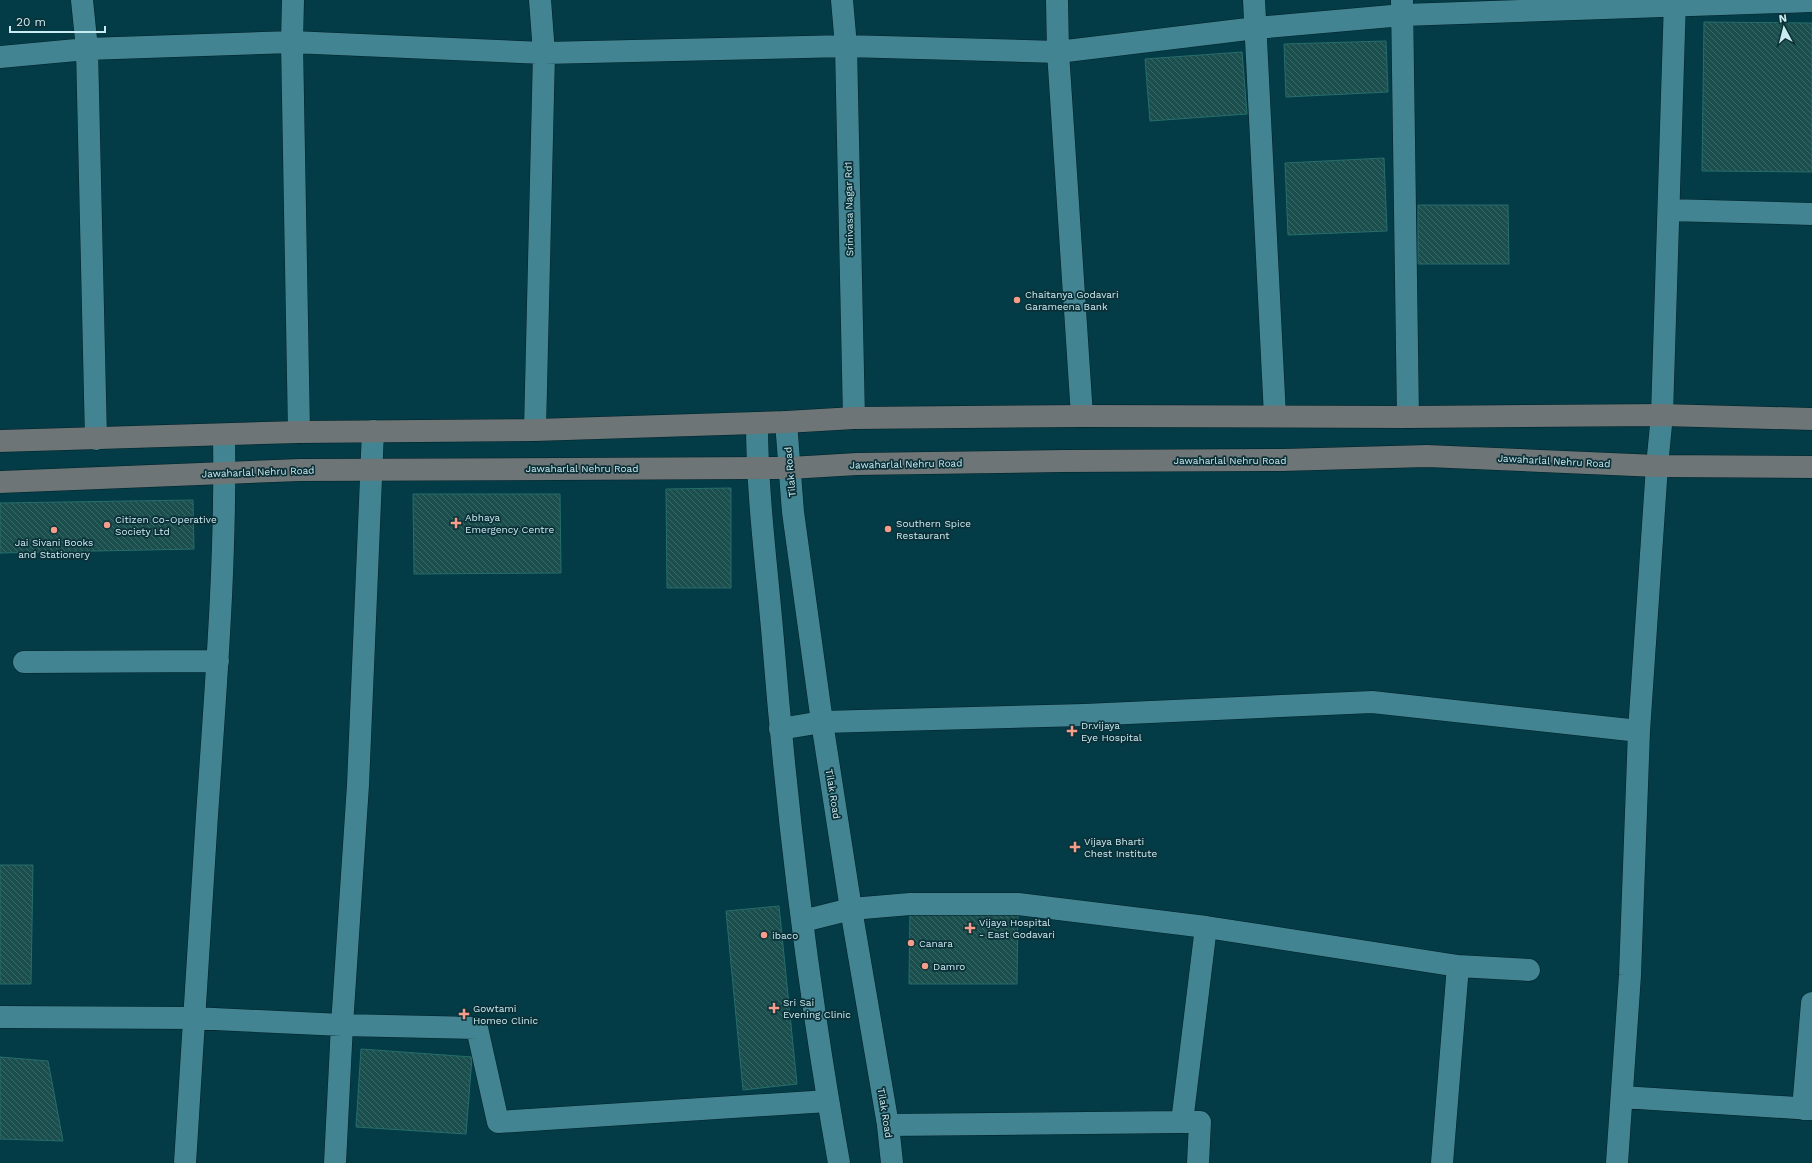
<svg xmlns="http://www.w3.org/2000/svg" width="1812" height="1163" font-family="'Work Sans',sans-serif">
  <defs>
    <pattern id="building-back-hatch" width="6" height="6" patternUnits="userSpaceOnUse"><rect width="6" height="6" fill="#1a4f4e"/><path d="M-1 5l2 2M0 0l6 6M5-1l2 2" fill="none" stroke="#3a6868"/></pattern>
  </defs>
  <rect width="100%" height="100%" fill="#033c46"/>
  <path fill="url(#building-back-hatch)" stroke="#266d6b" d="M1704,22l108,1v149l-110,-1z
    M1386,41l2,51 -102,5 -2,-53z
    M1242,52l5,62 -97,7 -5,-62z
    M1384,158l3,73 -99,4 -3,-72z
    M1418,205h90l1,59h-91z
    M731,488v100h-64l-1,-99z
    M413,494h147l1,79 -147,1z
    M193,500l1,49 -194,4v-50z
    M0,865h33l-2,119h-31z
    M910,905h108l-1,79h-108z
    M779,906l18,178 -54,6 -17,-179z
    M361,1049l111,8 -6,77 -110,-7z
    M0,1057l48,4 15,80 -63,-2z"/>
  <g fill="none" stroke-linecap="round" stroke-linejoin="round">
    <g stroke="#002128" stroke-width="23">
      <path id="minor" d="M82,0l5,49 9,390
        M293,0l-1,42 7,390
        M842,0l4,46 8,372
        M1057,0l1,52 24,364
        M1254,0l21,416
        M1402,1l6,416
        M0,57l87,-8 205,-7 252,11 302,-7 212,6 198,-24 147,-13 409,-14
        M1669,210l143,4
        M535,430l9,-377 -4,-53
        M24,662l194,-1
        M780,729l42,-7 262,-7 288,-13 267,29
        M803,921l48,-12 59,-5h108l188,23 252,39 71,4
        M0,1017l193,1 149,7 135,3 21,94 330,-21
        M1622,1097l190,12
        M1803,1109l9,-106
        M1182,1122h18l-2,41
        M888,1125l294,-3 24,-195
        M185,1163c7,-126 15,-251 24,-376 8,-117 17,-234 15,-351
        M335,1163l7,-138 16,-240 15,-354
        M1442,1163l16,-197
        M1617,1163l13,-188 9,-244 18,-265 5,-51 13,-415"/>
    </g>
    <g stroke="#002128" stroke-width="23">
      <path id="tertiary" d="M786,422l7,90 29,210 29,187 37,216 4,38
        M757,423c0,72 10,145 16,217 14,175 35,350 66,523"/>
    </g>
    <g stroke="#002128" stroke-width="23">
      <path id="secondary" d="M0,441l299,-9 236,-2 251,-8 68,-4 228,-2 326,1 254,-2 150,4
        M0,482l300,-12 490,-2 67,-4 207,-3 218,-1 145,-4 230,10 155,1"/>
    </g>
    <use href="#minor" stroke="#428491" stroke-width="22"/>
    <use href="#tertiary" stroke="#428491" stroke-width="22"/>
    <use href="#secondary" stroke="#6d7577" stroke-width="22"/>
  </g>
  <g fill="#f49d8b" stroke="#0c3037" stroke-width="1.5">
    <circle cx="1017" cy="300" r="4"/>
    <path d="M454 517h4v4h4v4h-4v4h-4v-4h-4v-4h4z"/>
    <circle cx="107" cy="525" r="4"/>
    <circle cx="888" cy="529" r="4"/>
    <circle cx="54" cy="530" r="4"/>
    <path d="M1070 725h4v4h4v4h-4v4h-4v-4h-4v-4h4z"/>
    <path d="M1073 841h4v4h4v4h-4v4h-4v-4h-4v-4h4z"/>
    <path d="M968 922h4v4h4v4h-4v4h-4v-4h-4v-4h4z"/>
    <circle cx="764" cy="935" r="4"/>
    <circle cx="911" cy="943" r="4"/>
    <circle cx="925" cy="966" r="4"/>
    <path d="M772 1002h4v4h4v4h-4v4h-4v-4h-4v-4h4z"/>
    <path d="M462 1008h4v4h4v4h-4v4h-4v-4h-4v-4h4z"/>
  </g>
  <g text-anchor="middle" dominant-baseline="central" stroke-width="3.5" stroke-linejoin="round" paint-order="stroke">
    <g font-size="10" fill="#cbebf2" stroke="#0c3037">
      <text transform="translate(849 209) rotate(-91)">Srinivasa Nagar Rd1</text>
      <text x="1230" y="460">Jawaharlal Nehru Road</text>
      <text transform="translate(1554 461) rotate(3)">Jawaharlal Nehru Road</text>
      <text transform="translate(906 464) rotate(-1)">Jawaharlal Nehru Road</text>
      <text x="582" y="468">Jawaharlal Nehru Road</text>
      <text transform="translate(258 472) rotate(-2)">Jawaharlal Nehru Road</text>
      <text transform="translate(790 472) rotate(-95)">Tilak Road</text>
      <text transform="translate(833 794) rotate(81)">Tilak Road</text>
      <text transform="translate(885 1113) rotate(81)">Tilak Road</text>
    </g>
    <g font-size="10" fill="#cbebf2" stroke="#0c3037" text-anchor="start">
      <text x="1025" y="294">Chaitanya Godavari<tspan x="1025" dy="12">Garameena Bank</tspan></text>
      <text x="465" y="517">Abhaya<tspan x="465" dy="12">Emergency Centre</tspan></text>
      <text x="115" y="519">Citizen Co-Operative<tspan x="115" dy="12">Society Ltd</tspan></text>
      <text x="896" y="523">Southern Spice<tspan x="896" dy="12">Restaurant</tspan></text>
      <text x="54" y="542" text-anchor="middle">Jai Sivani Books<tspan x="54" dy="12">and Stationery</tspan></text>
      <text x="1081" y="725">Dr.vijaya<tspan x="1081" dy="12">Eye Hospital</tspan></text>
      <text x="1084" y="841">Vijaya Bharti<tspan x="1084" dy="12">Chest Institute</tspan></text>
      <text x="979" y="922">Vijaya Hospital<tspan x="979" dy="12">- East Godavari</tspan></text>
      <text x="772" y="935">ibaco</text>
      <text x="919" y="943">Canara</text>
      <text x="933" y="966">Damro</text>
      <text x="783" y="1002">Sri Sai<tspan x="783" dy="12">Evening Clinic</tspan></text>
      <text x="473" y="1008">Gowtami<tspan x="473" dy="12">Homeo Clinic</tspan></text>
    </g>
  </g>
  <g transform="translate(1784 28) rotate(353)" stroke="#0c3037" stroke-width="3" paint-order="stroke">
  <path d="M0-3L7 15L0 10L-7 15Z" fill="#cbebf2"/>
  <text y="-6" font-size="11" font-weight="bold" text-anchor="middle" fill="#cbebf2">N</text>
  </g>
  <path d="M10 26v6h95v-6" fill="none" stroke="#cbebf2" stroke-width="2"/>
  <text x="16" y="26" font-size="12" fill="#cbebf2" stroke="#0c3037" stroke-width="3" paint-order="stroke">20 m</text>
</svg>
